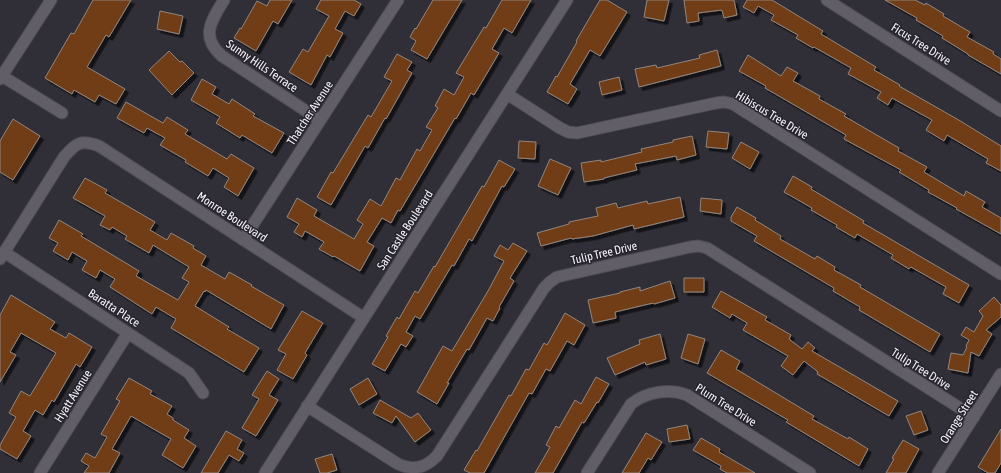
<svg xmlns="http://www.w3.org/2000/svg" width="1001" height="473" font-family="'Asap Condensed',sans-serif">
  <defs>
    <filter id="shadow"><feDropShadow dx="3.5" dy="3.5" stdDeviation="0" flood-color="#0009"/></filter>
  </defs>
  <rect width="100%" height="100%" fill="#302e37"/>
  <path fill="#703d15" stroke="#91867f" filter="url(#shadow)" d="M93,0h38l-22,37 -3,-2 -19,32 38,22 -9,15 -17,-9 -4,7 -21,-12 -2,4 -27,-16 26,-45 3,1z
    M270,0h22l-14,24 -5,-3 -17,30 -22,-13 6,-10 1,1 16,-28 10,5z
    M321,0h33l7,4 -7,12 -9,-5 -10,18 8,4 -13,24 -3,-2 -16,30 -22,-13 14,-23 5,3 21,-36 -13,-7z
    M433,0h29l-35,59 -16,-9 5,-9 -6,-4 5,-9 1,1z
    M502,0h29l-19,33 -8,-5 -12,21 7,4 -25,42 -3,-2 -15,26 -1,-1 -55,93 -2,-1 -7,13 -9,-5 -15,24 7,4 -14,25 -26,-15 -1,1 -14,-8 5,-7 -19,-11 -3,6 -8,-5 5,-8 -12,-7 10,-19 20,12 -3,6 40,23 9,-15 -6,-4 13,-21 11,7 15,-28 4,2 17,-31 3,2 12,-21 -6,-3 12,-19 -3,-2 9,-17 10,6 10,-18 -8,-4 28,-46 2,1z
    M600,0h7l20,12 -27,44 -10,-6 -20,34 7,5 -9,15 -21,-12 9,-16 1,1 20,-35 -1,-1z
    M647,0h22l-5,21 -20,-4z
    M684,0h50l3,15 -13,3 -2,-8 -24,3 1,8 -12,2z
    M747,0h25l51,31 -2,3 55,33 -2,3 26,15 -1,1 58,33 44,27v25l-15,-8 2,-4 -41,-24 -3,6 -18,-11 6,-10 -40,-22 -4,7 -11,-7 4,-6 -33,-18 3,-6 -37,-21 -1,1 -17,-10 2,-3 -27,-15 3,-5 -16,-9 -4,7 -11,-6z
    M885,0h30l10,5 1,-2 18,11 -1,2 27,16 -3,5 27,15 -1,2 8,5v15l-33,-19v-1l-26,-16 1,-2 -27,-16 1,-2z
    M160,11l23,5 -4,18 -22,-5z
    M717,50l4,16 -82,21 -4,-18 21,-4 1,3 43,-10 -1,-3z
    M169,51l11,11 2,-1 12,12 -22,22 -23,-25z
    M397,54l15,8 -5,8 5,3 -26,46 -1,-1 -17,30 -3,-2 -34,59 -14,-8 14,-25 2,1 35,-58 3,2 21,-36 -8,-4z
    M748,55l33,21 6,-9 11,6 -5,8 27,15 -1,3 27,15 -2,2 55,32 -1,3 29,16 -3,5 40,24 2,-5 19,11 -3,5 19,11v16l-45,-25 1,-1 -29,-16 1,-2 -30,-18 2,-2 -57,-31 2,-4 -81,-47 1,-2 -27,-15z
    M619,77l3,13 -20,5 -3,-13z
    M202,79l14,8 -4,7 17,10 3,-5 23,15 -2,2 31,17 -12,20 -30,-18 -2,3 -24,-15 4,-6 -29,-17z
    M126,102l37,21 4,-6 21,13 -3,4 42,25 4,-5 23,14 -16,28 -14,-9 5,-9 -16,-10 -5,8 -23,-14 1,-2 -26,-15 5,-7 -18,-10 -3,5 -27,-15z
    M13,119l27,17 -27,44 -13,-8v-31z
    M708,131l21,2 -2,16 -21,-2z
    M692,136l4,19 -19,5 -1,-4 -41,8 2,6 -33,8v1l-20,3 -3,-19 20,-3v2l41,-10 -1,-3 32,-7v-2z
    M519,141l17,1 -1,17 -17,-1z
    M741,142l18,10 -9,17 -18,-11z
    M550,159l21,9 -13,27 -20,-9z
    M499,160l16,9 -11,18 -2,-1 -30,55 -3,-2 -15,27 -2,-1 -32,54 -5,-3 -9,16 7,4 -7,11 -5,-3 -16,27 -13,-7 16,-27 -2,-1 11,-19 2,2 16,-28 3,2 16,-27 1,1 47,-81 2,1z
    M793,176l19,11 -1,2 53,32 -1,2 106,62 -10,18 -16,-9 3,-7 -35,-20 -2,2 -18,-11 2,-3 -36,-21 -2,4 -19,-11 1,-2 -26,-15 1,-2 -28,-16z
    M85,178l22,12 -2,3 50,29 -5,8 17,10 4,-7 23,13 -1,2 13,8 -5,9 24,14 4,-7 23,13 -1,1 33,19 -13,24 -65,-39 -1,2 -1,-1 -9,15 34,21 -2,2 32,19 -15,24 -73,-44 5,-9 -20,-12 -4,7 -42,-27 5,-8 -15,-9 -4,8 -14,-8 5,-9 -15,-9 -4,8 -15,-9 5,-8 -9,-5 10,-18 24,14 -2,2 58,35 -3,5 42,24 11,-18 -7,-4 7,-11 -36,-22 -4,8 -24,-14 2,-3 -15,-9 -2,3 -10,-5 5,-9 -32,-18z
    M680,197l4,20 -50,12 -1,-4 -40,11 -21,3 -1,-1 -30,8 -4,-13 32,-9v-2l29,-6 -2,-8 20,-5 2,5 29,-7 1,3z
    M701,198l21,2 -1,14 -21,-3z
    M737,207l19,11 -1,2 26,16 -1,3 35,20 2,-3 18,11 -1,3 27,15 -1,2 80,47 -10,18 -71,-42 1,-3 -27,-16 1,-3 -80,-47 3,-5 -26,-15v-4z
    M513,243l14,8 -17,27 4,3 -15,26 1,1 -7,13 -6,-3 -18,32 -2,-1 -20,34h2l-12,21 -20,-12 26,-46 9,5 36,-60 16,-30 -10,-5 6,-11 8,5z
    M684,278h20v14h-20z
    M670,281l5,17 -21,6 -1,-1 -38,9 1,6 -23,5 -5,-23 32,-7v-1l20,-5v4z
    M721,291l46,26 -2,3 26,15 -2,4 13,10 6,-7 7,6 -3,3 86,50 -9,15 -72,-42 1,-2 -14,-11 -11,14 -12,-9 7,-10 -45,-26 4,-7 -15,-9 -2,4 -18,-11z
    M11,295l44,27 -5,7 16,9 3,-5 23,14 -12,20 -4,-3 -22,38 -2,-2 -9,15 -8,-5 -12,21 8,5 -14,23 -17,-10v-4l16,-28 -7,-4 12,-22 9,5 26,-43 -35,-20 -11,19 6,3 -16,27v-67z
    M994,297l7,8v12l-15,13 6,4 -13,22 -8,-4 -3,21 -20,-4 3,-16 12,2 4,-8 -1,-1 3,-6 -8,-5 5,-8 8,5 9,-16 -4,-5z
    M302,311l21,12 -18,30 2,2 -14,24 -16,-9 9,-16 -8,-4z
    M565,313l20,12 -11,20 -7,-4 -17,30 -4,-2 -14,25 -3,-1 -45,80h-14l-6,-3 12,-20 1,1 32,-56 2,1 15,-27 3,1 15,-27 3,2z
    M660,334l6,25 -20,6 -1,-3 -30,13 -8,-17 33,-14 -1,-4z
    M688,334l17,5 -7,25 -17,-6z
    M721,350l19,11 -4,8 78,47 -2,3 36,20 1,-2 19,12 -9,17 -73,-44 2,-2 -81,-47z
    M267,371l12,8 -10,16 9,5 -22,36 -14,-8 17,-29 -7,-4z
    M596,377l13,7 -11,19 -1,-1 -13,21 -2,-1 -29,51h-18l15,-26 -4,-2 10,-19 3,2 16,-28 6,4z
    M129,378l23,13 -2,3 22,12 -5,8 6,4v2l16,10 -5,8 12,8 -13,22 -21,-13 9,-16 -40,-23 -19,33 8,4 -11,20h-25l5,-7 -8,-5 5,-8 9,5 12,-21 -6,-3 19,-33 -4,-2z
    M368,378l9,16 -18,11 -9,-16z
    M380,400l31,18 7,-5 13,17 -16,12 -19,-26 -4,7 -19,-10z
    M921,411l7,19 -14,5 -8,-19z
    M687,425l3,14 -21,3 -2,-13z
    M1001,429v34l-6,10h-7l-10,-6z
    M226,431l16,9 -5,9 7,4 -5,8 -10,-6 -11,18h-17z
    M646,433l16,9 -11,18 -3,-2 -9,15h-17z
    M701,438l19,11 -1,3 36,21h-28l-7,-4 1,-3 -28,-16z
    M903,440l16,9 -13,24h-20l8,-14 -2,-1z
    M332,454l5,16 -10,3h-7l-5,-14z"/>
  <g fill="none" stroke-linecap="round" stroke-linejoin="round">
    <g stroke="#4d4b53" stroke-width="13">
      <path id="minor" d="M224,0c-13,21 -24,37 -2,56l98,64
        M827,0l174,111
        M2,76l60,37
        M0,79l51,-79
        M507,94l53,34 8,4 9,1 139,-30 8,-1 9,2 268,170
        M243,240l155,-240
        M4,252l185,121 14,20
        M0,259l64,-102c12,-14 17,-18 35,-11l265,172
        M307,406l91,58c16,7 27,4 39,-8l107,-168 6,-6 7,-5 133,-30 8,-1 9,2 267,169
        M40,473l88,-140
        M265,473l302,-473
        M587,473l44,-69c15,-12 38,-16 56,-9l123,78
        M938,473l63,-99"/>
    </g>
    <use href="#minor" stroke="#615e68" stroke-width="11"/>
  </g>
  <g text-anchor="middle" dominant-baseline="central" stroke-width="3" stroke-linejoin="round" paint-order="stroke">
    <g font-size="12" fill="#f4f2f9" stroke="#27242d">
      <text transform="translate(921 44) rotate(32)">Ficus Tree Drive</text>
      <text transform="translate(262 66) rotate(34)">Sunny Hills Terrace</text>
      <text transform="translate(310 113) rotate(-57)">Thatcher Avenue</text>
      <text transform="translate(772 115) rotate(31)">Hibiscus Tree Drive</text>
      <text transform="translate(232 217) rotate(33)">Monroe Boulevard</text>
      <text transform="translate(405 230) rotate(-57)">San Castle Boulevard</text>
      <text transform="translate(604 253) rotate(-13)">Tulip Tree Drive</text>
      <text transform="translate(114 308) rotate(33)">Baratta Place</text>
      <text transform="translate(921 369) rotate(32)">Tulip Tree Drive</text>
      <text transform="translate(73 396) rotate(-58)">Hyatt Avenue</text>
      <text transform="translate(726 405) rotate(32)">Plum Tree Drive</text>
      <text transform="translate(959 417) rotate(-58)">Orange Street</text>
    </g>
  </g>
</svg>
